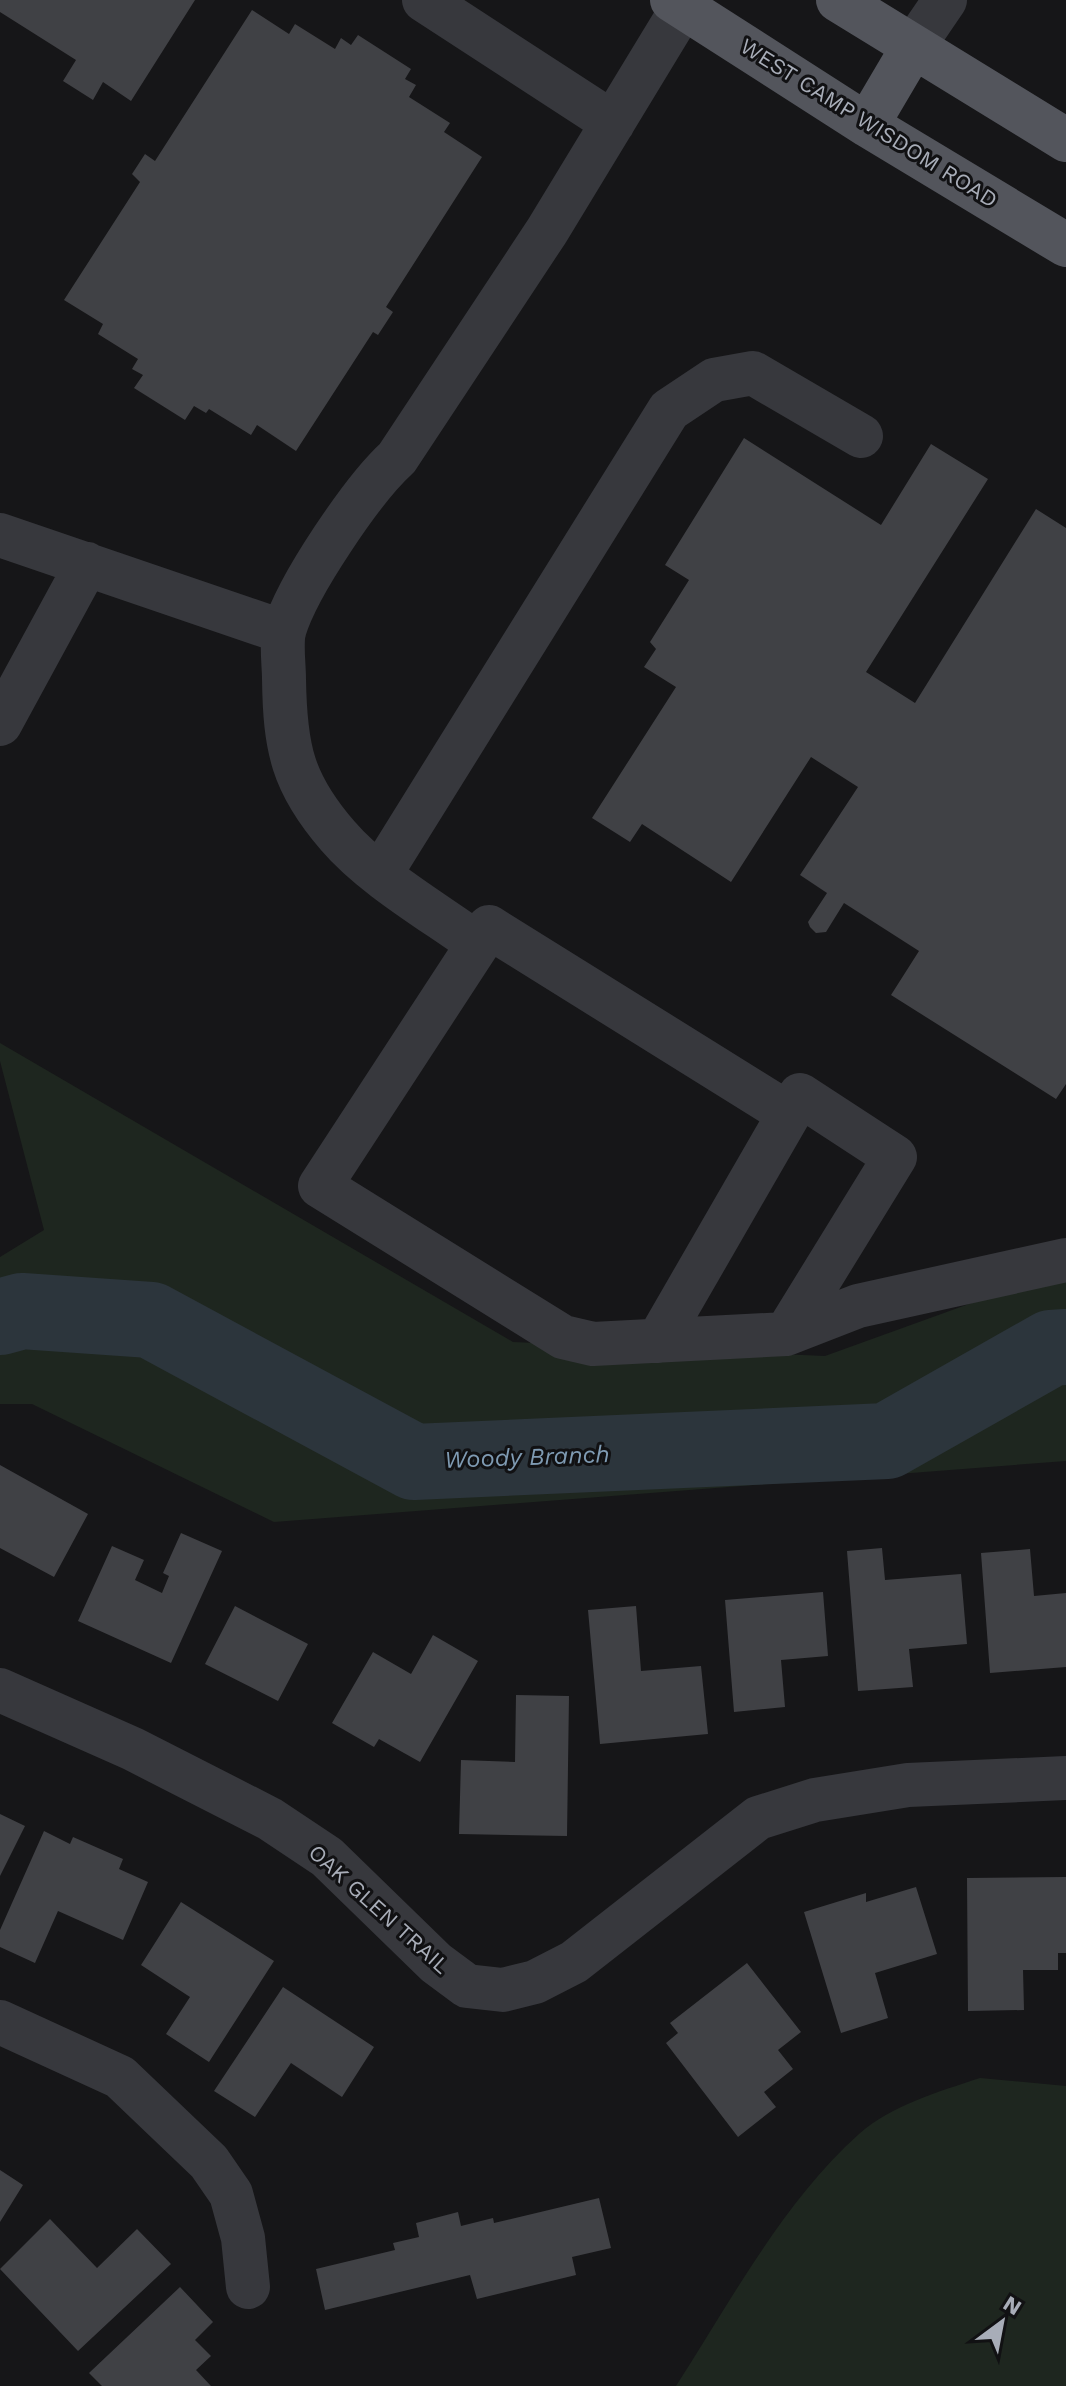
<svg xmlns="http://www.w3.org/2000/svg" width="1066" height="2386" font-family="'Work Sans',sans-serif">
  <rect width="100%" height="100%" fill="#161618"/>
  <path fill="#1e261f" d="M0,1043l513,299 312,14 241,-87v192l-792,61 -242,-118h-32v-147l44,-27 -44,-169z
    M980,2078l86,8v300h-390c55,-85 106,-183 183,-252 33,-29 79,-42 121,-56z"/>
  <g fill="none" stroke-linecap="round" stroke-linejoin="round">
    <path stroke="#2c353c" stroke-width="76" d="M0,1317l22,-6 129,9 263,142 473,-21 164,-93 15,-1"/>
  </g>
  <path fill="#404145" d="M0,0h195l-64,101 -28,-19 -10,18 -30,-19 13,-21 -76,-48z
    M252,10l37,24 6,-10 40,25 6,-11 10,7 7,-10 53,34 -6,10 11,6 -7,12 41,26 -6,9 38,25 -96,150 7,5 -15,23 -5,-3 -77,119 -39,-26 -6,10 -42,-26 -3,4 -12,-7 -9,14 -51,-32 9,-13 -11,-6 6,-10 -40,-25 5,-10 -39,-24 76,-118 -8,-8 13,-20 10,7z
    M744,438l137,87 50,-81 57,35 -122,193 49,31 121,-194 30,19v556l-10,15 -165,-104 28,-44 -75,-48 -18,29 -10,1 -6,-6 -2,-5 19,-29 -27,-18 58,-88 -47,-30 -80,125 -89,-58 -12,18 -38,-24 84,-131 -32,-20 12,-18 -6,-7 39,-62 -24,-15z
    M0,1465l88,49 -34,63 -54,-29z
    M181,1533l41,18 -51,112 -93,-42 34,-75 32,14 -9,20 27,13 7,-17 -6,-3z
    M882,1548l3,32 76,-6 6,70 -58,5 4,38 -55,4 -11,-140z
    M1030,1549l4,47 32,-3v74l-76,6 -9,-120z
    M823,1592l5,64 -47,4 4,47 -51,5 -9,-112z
    M235,1606l73,38 -30,57 -73,-37z
    M636,1606l5,65 60,-5 7,68 -108,10 -12,-134z
    M433,1635l45,26 -58,101 -41,-23 -5,8 -42,-24 41,-71 38,22z
    M516,1695l53,1 -2,140 -108,-2 2,-74 54,2z
    M0,1814l25,12 -25,50z
    M44,1831l26,13 3,-7 50,22 -4,10 29,13 -25,58 -65,-29 -23,52 -35,-16v-17z
    M1066,1877v76h-8v17h-35l1,40 -56,1 -1,-133z
    M916,1887l21,67 -62,19 13,45 -47,15 -37,-121 62,-19v9z
    M181,1902l93,59 -65,101 -43,-28 24,-37 -49,-32z
    M747,1963l54,69 -23,18 15,19 -29,23 12,15 -38,30 -72,-94 12,-10 -8,-10z
    M283,1987l91,60 -32,50 -51,-34 -36,54 -41,-26z
    M0,2170l23,15 -23,37z
    M599,2198l12,50 -39,9 4,18 -99,24 -7,-24 -145,35 -9,-41 79,-19 -2,-7 26,-6 -3,-14 42,-11 3,14 32,-8 1,5z
    M50,2219l47,49 40,-39 34,35 -93,87 -78,-82z
    M180,2287l33,35 -18,18 16,16 -15,14 15,16h-109l-13,-13z"/>
  <g fill="none" stroke-linecap="round" stroke-linejoin="round">
    <path stroke="#37383d" stroke-width="44" d="M424,0l189,123
      M683,7l-136,224 -150,227c-34,31 -100,128 -113,173 -3,14 0,34 0,48 1,69 8,104 54,157 35,41 96,76 140,108l-158,242 243,151 30,7 193,-10 72,-28 208,-46
      M913,47l32,-47
      M0,535l284,97
      M0,724l87,-160
      M381,873l288,-463 45,-30 39,-7 108,63
      M478,944l11,-17 300,187 11,-19 95,62 -109,177
      M658,1341l131,-227
      M0,1690l133,59 137,70 57,38 109,106 31,23 36,4 32,-8 39,-20 184,-144 57,-18 93,-15 158,-7
      M0,2022l120,55 89,85 22,32 12,44 5,49"/>
    <path stroke="#53555c" stroke-width="44" d="M672,0l195,125 199,120
      M838,0l228,140
      M867,125l46,-78"/>
  </g>
  <g text-anchor="middle" dominant-baseline="central" stroke-width="6" stroke-linejoin="round" paint-order="stroke">
    <g font-size="22" fill="#a8adb8" stroke="#111113">
      <text transform="translate(869 123) rotate(32)">WEST CAMP WISDOM ROAD</text>
      <text transform="translate(379 1909) rotate(42)">OAK GLEN TRAIL</text>
    </g>
    <g font-size="24" font-style="italic" fill="#7f9bb3" stroke="#111113">
      <text transform="translate(527 1457) rotate(-2)">Woody Branch</text>
    </g>
  </g>
  <g transform="translate(1002 2322) rotate(32)" stroke="#111113" stroke-width="6" paint-order="stroke">
  <path d="M0-6L14 30L0 20L-14 30Z" fill="#a8adb8"/>
  <text y="-12" font-size="22" font-weight="bold" text-anchor="middle" fill="#a8adb8">N</text>
  </g>
</svg>
